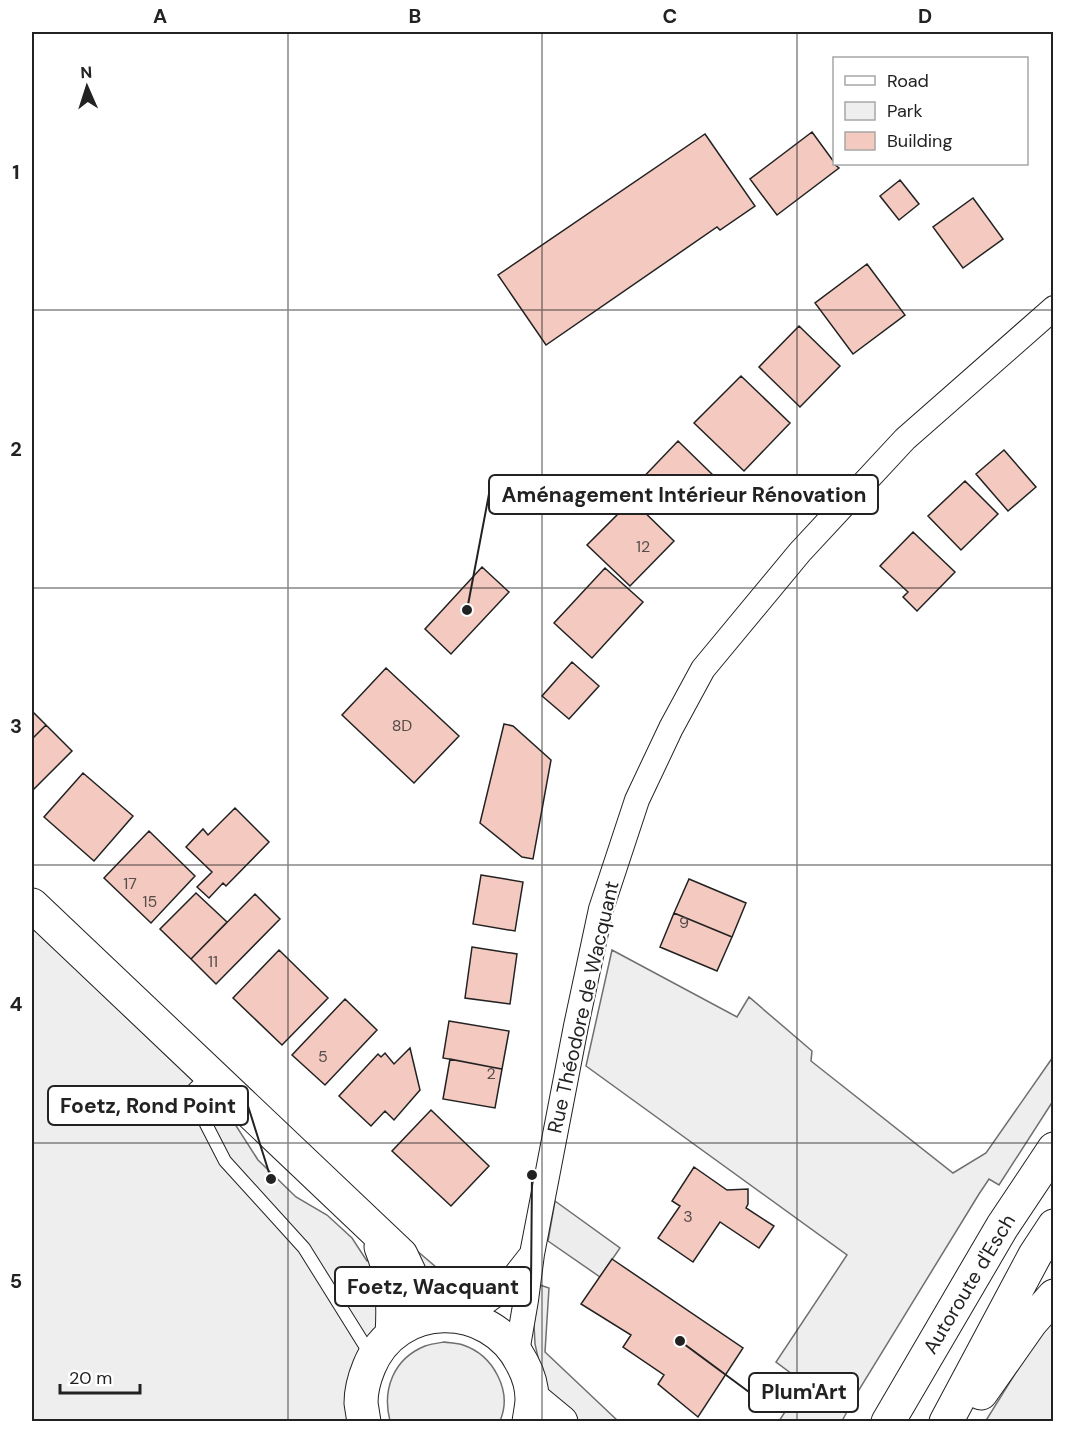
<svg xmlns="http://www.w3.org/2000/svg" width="1085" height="1453" font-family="'DM Sans',sans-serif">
  <rect width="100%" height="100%" fill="#fff"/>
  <path fill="#eee" stroke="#6f6f6f" stroke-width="1.5" d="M32,927l165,158 36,36 25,39 38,37 31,18 25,23 15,23 6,-3 6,68 -20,25 -8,22 -1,48h-318z
    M612,950l125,67 12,-20 63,54 -1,10 142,112 33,-20 67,-96v44l-54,84 -10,-6 -10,15 -122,199 -15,28h-63l25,-38 -28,-21 71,-107 -261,-189z
    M409,1244l61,52v5l-8,3 -15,-3 -15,-9z
    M540,1285l9,3 -4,64 73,69h-72l-1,-32 -10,-45 -1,-20z
    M1053,1316v105l-68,1 58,-93z
    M444,1342c6,1 13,1 19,3 30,10 50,46 37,76h-110c-8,-31 3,-62 35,-75 6,-2 13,-3 19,-4z"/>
  <path fill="#ededed" stroke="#6f6f6f" stroke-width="1.5" d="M555,1201l65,47 -20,29 -52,-36z"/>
  <path fill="#f3c9c0" stroke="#222" stroke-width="1.5" d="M812,132l22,30v2l5,4 -62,47 -27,-36z
    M705,134l50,72 -35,24 -3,-3 -171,118 -48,-70z
    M900,180l19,24 -20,16 -19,-24z
    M973,198l30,41 -40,29 -30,-41z
    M867,264l38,51 -52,39 -38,-51z
    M799,326l41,40 -40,41 -41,-40z
    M741,376l49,47 -46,48 -50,-48z
    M678,441l37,36 -16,17 -9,-10 -29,30 -27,-27z
    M1004,450l32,37 -28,24 -32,-37z
    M965,481l33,33 -37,36 -33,-34z
    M632,500l42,41 -44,45 -43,-41z
    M913,532l42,40 -38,39 -14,-14 5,-5 -28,-26z
    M482,567l27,25 -58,62 -26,-25z
    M605,568l38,34 -51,56 -38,-35z
    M572,662l27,24 -30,33 -27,-23z
    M386,668l73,68 -45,47 -72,-68z
    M32,711l14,14 -14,14z
    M504,724l9,2 38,34 -18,99 -11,-2 -42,-34z
    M46,725l26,26 -40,40v-52z
    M83,773l50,43 -39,45 -50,-44z
    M235,808l34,34 -43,44 -3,-3 -14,15 -12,-11 15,-15 -26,-25 17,-18 5,6z
    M149,831l46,45 -44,47 -47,-45z
    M481,875l42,7 -8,49 -42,-7z
    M689,879l57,24 -14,34 -58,-24z
    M196,893l31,29 -36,37 -31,-30z
    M255,894l25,25 -64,65 -25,-25z
    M674,913l58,24 -15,34 -57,-24z
    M472,947l45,7 -7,50 -45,-6z
    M279,950l49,48 -46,47 -49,-47z
    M345,999l32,31 -52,55 -33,-30z
    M449,1021l60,10 -7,38 -59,-11z
    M410,1048l10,42 -26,30 -9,-9 -14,15 -32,-30 39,-42 3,3 4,-4 9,11z
    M450,1059l52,10 -7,39 -52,-9z
    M431,1110l58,56 -38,40 -59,-55z
    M694,1167l33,23 21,-1v15l-2,4 28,18 -15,22 -39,-26 -27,40 -35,-24 22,-32 -8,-5z
    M612,1259l131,89 -45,69 -40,-33 6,-9 -41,-28 8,-12 -50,-31z"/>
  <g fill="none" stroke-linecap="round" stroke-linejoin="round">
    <g stroke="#222" stroke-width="14">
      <path id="service" d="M208,1075l-18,18 35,68 79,87 68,109"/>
    </g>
    <g stroke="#222" stroke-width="26">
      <path id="minor" d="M465,1317l41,-30 26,-33
        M517,1352l9,-52 6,-46 44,-228 25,-117 36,-109 34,-72 32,-59 97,-117 105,-113 149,-131"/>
    </g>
    <g stroke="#222" stroke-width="35">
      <path id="secondary" d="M32,905l369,350 17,36 24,24
        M381,1247c12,29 13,56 11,87
        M532,1398l29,24
        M364,1422c-1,-6 -2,-13 -3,-19 0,-12 3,-24 8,-36 27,-67 121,-68 153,-4 6,11 10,23 10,36 0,7 -2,15 -3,23"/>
    </g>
    <g stroke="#222" stroke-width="35">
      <path id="motorway" d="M981,1393l50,-71 23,-26
        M888,1422l114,-195 52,-78
        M946,1422l89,-167 19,-29"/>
    </g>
    <use href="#service" stroke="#fff" stroke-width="12"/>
    <use href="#minor" stroke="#fff" stroke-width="24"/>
    <use href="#secondary" stroke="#fff" stroke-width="33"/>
    <use href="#motorway" stroke="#fff" stroke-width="33"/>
  </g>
  <path fill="none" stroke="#222" stroke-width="1.5" stroke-opacity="0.55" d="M288,32v1390M542,32v1390M797,32v1390M32,310h1022M32,588h1022M32,865h1022M32,1143h1022"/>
  <g text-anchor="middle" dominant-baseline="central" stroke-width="4.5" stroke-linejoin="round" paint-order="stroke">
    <g font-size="16" fill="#564c4a">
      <text x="643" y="546">12</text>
      <text x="402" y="725">8D</text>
      <text x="130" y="883">17</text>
      <text x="150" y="901">15</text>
      <text x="684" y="922">9</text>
      <text x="213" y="961">11</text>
      <text x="323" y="1056">5</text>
      <text x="491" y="1073">2</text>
      <text x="688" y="1216">3</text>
    </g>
    <g font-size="20" fill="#222" stroke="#fff">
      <text transform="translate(583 1007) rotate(-77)">Rue Théodore de Wacquant</text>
      <text transform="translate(969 1284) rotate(-59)">Autoroute d'Esch</text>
    </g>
  </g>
  <path fill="none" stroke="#222" stroke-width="2" d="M467 610L489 494M271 1179L248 1106M532 1175L531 1286M680 1341L749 1392"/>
  <g fill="#222" stroke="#fff" stroke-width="2">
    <circle cx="467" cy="610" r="6"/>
    <circle cx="271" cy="1179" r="6"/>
    <circle cx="532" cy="1175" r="6"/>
    <circle cx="680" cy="1341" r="6"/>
  </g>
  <g fill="#fff" stroke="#222" stroke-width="2">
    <rect x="489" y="475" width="389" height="39" rx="6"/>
    <rect x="48" y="1086" width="200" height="39" rx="6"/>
    <rect x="335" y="1267" width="196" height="39" rx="6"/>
    <rect x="749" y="1373" width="109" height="39" rx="6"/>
  </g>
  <g font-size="21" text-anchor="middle" font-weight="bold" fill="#222">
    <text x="684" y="502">Aménagement Intérieur Rénovation</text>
    <text x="148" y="1113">Foetz, Rond Point</text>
    <text x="433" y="1294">Foetz, Wacquant</text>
    <text x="804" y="1399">Plum'Art</text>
  </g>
  <rect width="1085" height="1453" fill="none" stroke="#ffffff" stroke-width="66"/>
  <rect x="833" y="57" width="195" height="108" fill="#ffffff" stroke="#a7a7a7" stroke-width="1.5"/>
  <rect x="845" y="76" width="30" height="9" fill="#ffffff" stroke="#a7a7a7" stroke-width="1.5"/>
  <text x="887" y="87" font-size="18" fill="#222222">Road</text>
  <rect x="845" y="102" width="30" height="18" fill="#eeeeee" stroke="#a7a7a7" stroke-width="1.5"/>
  <text x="887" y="117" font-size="18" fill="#222222">Park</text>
  <rect x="845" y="132" width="30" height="18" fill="#f3c9c0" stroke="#a7a7a7" stroke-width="1.5"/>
  <text x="887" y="147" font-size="18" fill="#222222">Building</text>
  <g transform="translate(87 87) rotate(357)" stroke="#ffffff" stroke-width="4.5" paint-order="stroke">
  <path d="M0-4.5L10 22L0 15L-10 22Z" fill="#222222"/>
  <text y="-9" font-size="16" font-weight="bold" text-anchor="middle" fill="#222222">N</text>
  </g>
  <path d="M60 1384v9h80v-9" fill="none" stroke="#222222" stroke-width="3"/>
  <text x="69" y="1384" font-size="18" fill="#222222" stroke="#ffffff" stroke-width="4.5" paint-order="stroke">20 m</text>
  <rect x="33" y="33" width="1019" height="1387" fill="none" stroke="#222" stroke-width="2"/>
  <g font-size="20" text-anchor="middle" font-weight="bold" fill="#222">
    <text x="160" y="23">A</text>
    <text x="415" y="23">B</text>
    <text x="670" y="23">C</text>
    <text x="925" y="23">D</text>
    <text x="16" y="179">1</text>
    <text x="16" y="456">2</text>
    <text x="16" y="733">3</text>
    <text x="16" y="1011">4</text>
    <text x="16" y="1288">5</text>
  </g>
</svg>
